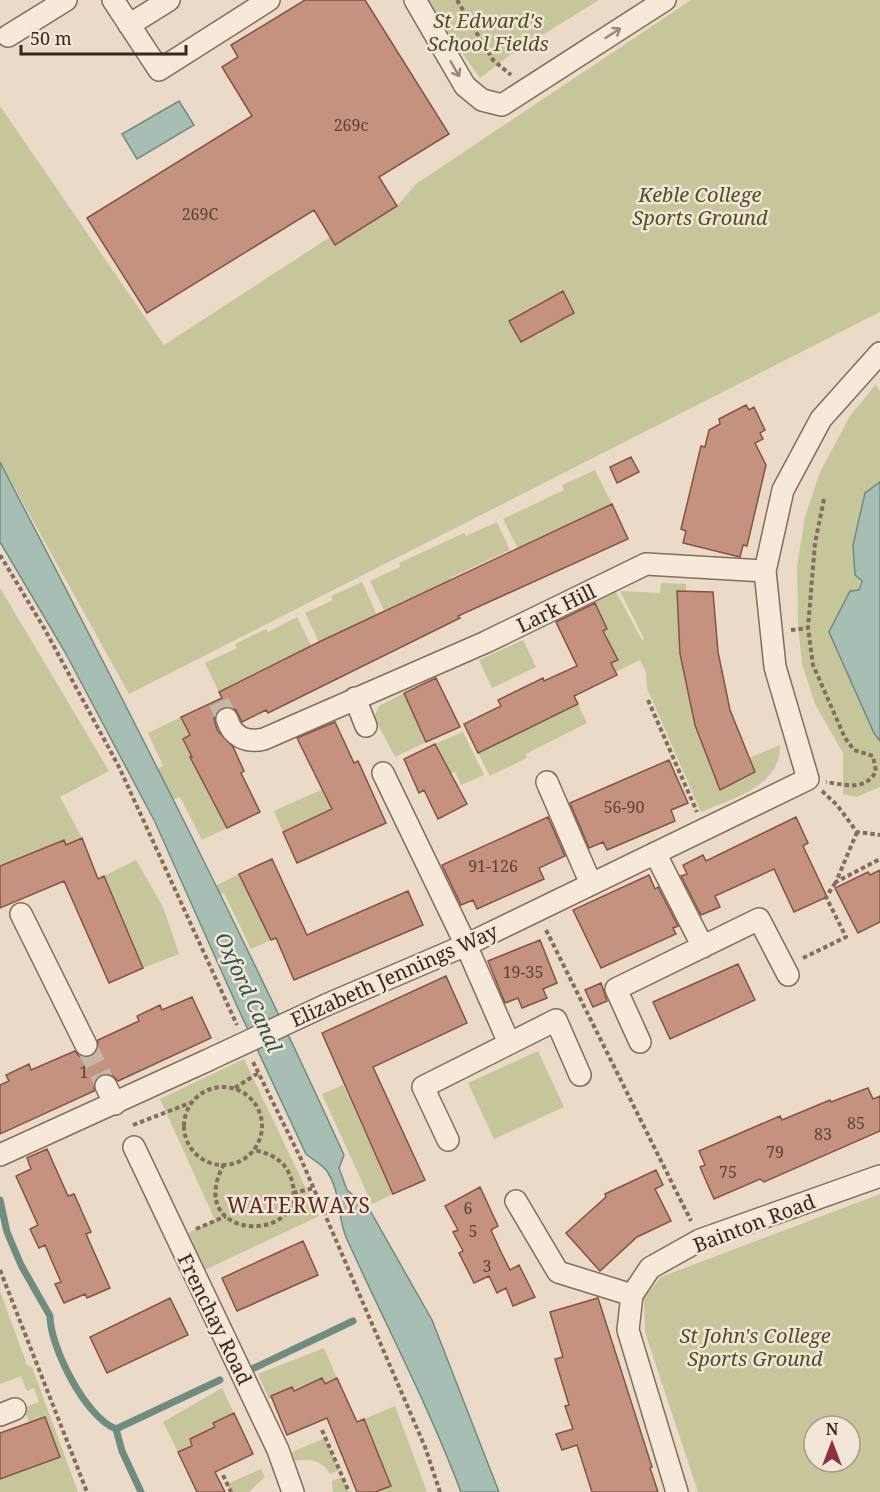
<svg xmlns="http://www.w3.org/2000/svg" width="880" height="1492" font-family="'Noto Serif',serif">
  <rect width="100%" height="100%" fill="#eadac7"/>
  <path fill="#c7c69b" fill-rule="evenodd" d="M424,0h175l-89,55 -30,23z
    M691,0h189v312l-751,382 -129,-233v-355l164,239 166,-108 6,7 61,-38 19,-22z
    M876,384l4,8v90l-15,11 -6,98 3,110 12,32 6,8v46l-24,10 -13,-3v-41l-28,-49 -13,-40 -4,-38 -1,-60 8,-49 15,-45 30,-56z
    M595,470l17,34 -94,45 -15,-30 61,-29 -2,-5z
    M497,522l13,28 -60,28 3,8 -7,3 -3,-6 -59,27 -14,-29 30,-14 -1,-4 65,-30 2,3z
    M362,582l15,33 -58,27 -14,-29 28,-13 -2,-4z
    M661,583l25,1v8h-9l3,62 15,71 26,64 28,-31 31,-13c1,42 -48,53 -79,67l-54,-124 -1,-16 -6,-12 -25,12 -4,-9 6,-3 -14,-29 4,-2 -12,-26 -4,2 -1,-3 25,-12 27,50 2,-1 -24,-48 40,2z
    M0,588l109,183 -49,26 22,41 -16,7 -3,-5 -63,26z
    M297,617l15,30 -93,45 -14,-29 32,-15 -2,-4 31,-15 2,3z
    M523,640l13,27 -44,21 -13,-28z
    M404,693l22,49 -31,15 -21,-40 5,-11z
    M578,704l9,19 -61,31 1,4 -37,18 -12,-23z
    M181,717l9,18 -7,4 9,18 -2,1 37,70 -25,12 -22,-43 -7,3 -15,-31 5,-3 -15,-33z
    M463,732l21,43 -23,10 -6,-13 -6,2 -14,-30z
    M363,771l9,20 -89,41 -9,-21z
    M136,860l27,47 16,47 -36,14 -39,-92z
    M239,874l32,66 -20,9 -27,-56 -5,2 -4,-9z
    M538,1051l26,56 -70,32 -26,-56z
    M244,1059l75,157 -114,54 -17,-37 27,-13 -55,-121z
    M343,1085l50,109 -21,10 -50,-110z
    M880,1194v298h-182l-53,-160 -1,-34 17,-21zM814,1426h36v36h-36z
    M0,1291l27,74 5,2 46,125h-78v-13l60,-23 -15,-39 -16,5 -6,-14 16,-6 -5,-14 -7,3 -6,-15 -21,8z
    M324,1348l13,30 -12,6 -3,-6 -53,21 -11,-25z
    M222,1388l12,25 -20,9 1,5 -25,12 2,7 -14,6 -15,-30z
    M395,1406l32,86h-52l15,-6 -26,-67z
    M325,1438l14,32 -9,4c-8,-14 -21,-16 -35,-13l-3,-9z
    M261,1469l4,8 -16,15h-18l-4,-8z
    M342,1477l7,15h-16l-1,-11z"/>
  <path fill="#a7beb4" stroke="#6f8c80" stroke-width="1.5" d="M179,101l15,24 -57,34 -15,-25z
    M0,462c119,229 237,458 344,693l-5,13 8,22 21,17 64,113 67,172h-38c-33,-88 -77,-170 -115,-255 -9,-22 -5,-45 -19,-66 -5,-6 -15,-12 -21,-17l-69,-148 -82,-184 -90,-170 -65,-110z
    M880,482v259l-6,-8 -45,-101 21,-41 9,-1 3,-9 -7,-6 -2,-30 12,-52z"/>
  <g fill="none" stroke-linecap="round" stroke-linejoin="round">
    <path stroke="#6f8c80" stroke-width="7" d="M0,1200l7,32 14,33 29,51c0,31 36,102 66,113
      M254,1368l99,-47
      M141,1492l-19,-41 -6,-22 104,-49"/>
  </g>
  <path fill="#c59280" stroke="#815446" stroke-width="1.5" d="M305,0h60l84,134 -70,43 18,29 -62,39 -21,-35 -167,103 -60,-95 165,-102 -30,-49 16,-10 -7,-12z
    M563,291l11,22 -53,29 -12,-21z
    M746,405l3,5 5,-3 11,23 -5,3 3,6 -8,4 11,22 -19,81 -4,-1 -3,12 -57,-14 3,-12 -5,-2 20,-83 4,1 4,-17 11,-6 -1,-5z
    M631,457l8,15 -22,11 -7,-16z
    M612,504l16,35 -170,77 2,2 -192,95 -2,-3 -24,12 -6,-12 -6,-3 -12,4 -4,7 3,12 16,17 11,24 -3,2 19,39 -33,16 -37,-71h2l-9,-18 7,-4 -9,-18 41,-19 -3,-6 100,-50z
    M677,591l36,1 5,60 12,58 25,62 -35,18 -25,-65 -15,-71z
    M595,603l12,26 -4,2 15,29 -7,3 6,12 -43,21 4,8 -100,49 -14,-29 37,-18 -3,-6 45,-22 1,3 33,-15 -21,-44z
    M436,678l24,49 -34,15 -22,-49z
    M335,722l19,41 4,-2 28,62 -89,40 -14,-31 49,-23 -35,-71z
    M435,744l32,60 -29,15 -14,-29 -5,3 -15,-34z
    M669,760l19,43 -17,7 4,11 -68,29 -4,-8 -14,6 -19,-45z
    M548,817l17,39 -26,12 5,11 -67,30 -4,-9 -12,5 -19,-40z
    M796,817l12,26 -5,3 24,51 -33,15 -20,-43 -59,27 5,11 -19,8 -20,-39 6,-2 -4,-9 20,-10 3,6z
    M82,838l16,41 6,-3 39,92 -34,15 -45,-102 -64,27v-42l64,-26 2,5z
    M272,859l35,76 101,-44 15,34 -129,55 -18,-42 -5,2 -32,-66z
    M880,870v52l-22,11 -23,-45 33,-16 2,3z
    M649,875l6,14 3,-2 20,39 -5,2 3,6 -75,34 -28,-58z
    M540,940l17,43 -14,6 4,9 -25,10 -4,-10 -13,5 -17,-42z
    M738,964l17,36 -85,39 -17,-37z
    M446,976l21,47 -94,44 52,113 -32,14 -71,-161z
    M601,983l6,18 -14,6 -8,-17z
    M192,997l19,41 -93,43 -6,-6 -11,-1 -6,6 -1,11 -94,43v-49l9,-4 -3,-6 23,-11 2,6 44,-19 4,5 12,1 6,-5 1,-12 41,-19 -2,-5 23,-11 2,5z
    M868,1088l5,11 7,-3v35l-116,51 -4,-3 -46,20 -14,-32 5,-2 -6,-14 81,-35 2,4 48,-20 1,2z
    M47,1149l21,47 6,-2 17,38 -5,2 24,54 -23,10 -2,-4 -21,9 -9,-19 6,-2 -16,-37 -6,3 -9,-19 8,-4 -22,-49 15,-7 -4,-11z
    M656,1170l7,15 -8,4 16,32 -34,16 -37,34 -34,-38 40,-36 -1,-3z
    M480,1187l18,39 -7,4 10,22 9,18 9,-5 16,32 -22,9 -7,-18 -9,5 -8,-17 -15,7 -15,-30 4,-2 -10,-19 5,-2 -13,-24z
    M303,1241l15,34 -81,36 -15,-33z
    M170,1298l18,37 -81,38 -17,-36z
    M598,1298l54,169 -2,1 8,24h-66l-15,-47 -15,5 -6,-16 17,-5 -8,-23 4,-1 -14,-46 8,-2 -13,-45z
    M322,1378l3,6 12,-6 20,44 7,-3 27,67 -16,6h-18l-30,-74 -40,17 -16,-39 21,-9 2,4z
    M234,1413l19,41 -38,18 10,20h-28l-19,-40 14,-6 -2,-7 25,-12 -2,-4z
    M45,1417l15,40 -60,22v-46z"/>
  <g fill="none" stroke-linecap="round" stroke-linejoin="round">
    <path stroke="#c6b6a6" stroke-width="21" stroke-dasharray="21 10" stroke-linecap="butt" d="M219,702l8,17
      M86,1045l20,41"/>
    <g stroke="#846c5e" stroke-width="24">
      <path id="minor" d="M113,0l46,70 110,-70
        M415,0l50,86 17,14 20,5 163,-105
        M129,25l40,-25
        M8,36l58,-36
        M355,698l11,28
        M227,719c5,18 20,24 37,20l222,-97 160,-78 119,7
        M383,773l83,172 43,98
        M547,782l44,102
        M655,853l48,94
        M21,914l65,131
        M326,1005l140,-60 342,-166 -33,-112 -10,-96 18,-81 38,-71 59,-66
        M640,1042l-24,-53 143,-70 29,56
        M106,1086l9,18
        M448,1140l-25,-53 133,-67 24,55
        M134,1147l144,303 15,42
        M0,1155l206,-94
        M516,1201l42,71 74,23
        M0,1415l15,-6
        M677,1492l-49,-162 4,-35 18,-27 50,-28 180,-64"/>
    </g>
    <path stroke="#846c5e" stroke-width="4" stroke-dasharray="4.5 3" stroke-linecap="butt" d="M457,0l36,60 18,15
      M824,499l-9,44 -7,85 5,37 32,73 9,12 19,6 3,15c-10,20 -31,14 -50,11
      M0,555l44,73 75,139 118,258
      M791,630l17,-2
      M648,700l49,112
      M822,791l15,14 20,27 23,3
      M857,832l-21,50 44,-23
      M546,930l145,291
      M803,958l43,-21 -20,-40 10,-15
      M253,1062l48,97 124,288 15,45
      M184 1126a39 39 0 1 1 78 0a39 39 0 1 1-78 0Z
      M235,1088l23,-15
      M133,1125l57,-22
      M224,1164c-43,80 90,81 67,14 -6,-18 -21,-25 -38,-28
      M293,1193l21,-5
      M196,1229l30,-13
      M0,1270l87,222
      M322,1430l27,62
      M223,1475l8,17"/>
    <use href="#minor" stroke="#f6e9d9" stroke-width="21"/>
    <g stroke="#846c5e" stroke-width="24" stroke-linecap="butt">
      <path id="minor-bridge" d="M206,1061l120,-56"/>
    </g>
    <use href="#minor-bridge" stroke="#f6e9d9" stroke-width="21"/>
  </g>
  <defs><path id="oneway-shaft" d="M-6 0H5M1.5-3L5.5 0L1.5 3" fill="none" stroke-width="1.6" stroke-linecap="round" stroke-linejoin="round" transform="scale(1.5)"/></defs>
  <g stroke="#96887c">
    <use href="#oneway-shaft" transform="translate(613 33) rotate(-33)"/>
    <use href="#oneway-shaft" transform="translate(455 69) rotate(60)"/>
  </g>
  <g text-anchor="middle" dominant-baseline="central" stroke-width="5" stroke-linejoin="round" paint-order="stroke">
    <g font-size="16" fill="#5a4238">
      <text x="351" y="125">269c</text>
      <text x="200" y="214">269C</text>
      <text x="624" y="807">56-90</text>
      <text x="493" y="866">91-126</text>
      <text x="523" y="972">19-35</text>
      <text x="84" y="1072">1</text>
      <text x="856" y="1123">85</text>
      <text x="823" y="1134">83</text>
      <text x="775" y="1152">79</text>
      <text x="728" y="1172">75</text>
      <text x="468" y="1208">6</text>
      <text x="473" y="1231">5</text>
      <text x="487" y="1266">3</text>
    </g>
    <g font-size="20" font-style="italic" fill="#4c5029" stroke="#f2e5d5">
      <text x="488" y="20">St Edward's<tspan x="488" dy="23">School Fields</tspan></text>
      <text x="700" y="194">Keble College<tspan x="700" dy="23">Sports Ground</tspan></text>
      <text x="755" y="1335">St John's College<tspan x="755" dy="23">Sports Ground</tspan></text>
    </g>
    <g font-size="20" fill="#362720" stroke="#f2e5d5">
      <text transform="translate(556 608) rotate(-26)">Lark Hill</text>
      <text transform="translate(394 975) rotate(-24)">Elizabeth Jennings Way</text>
      <text transform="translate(754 1223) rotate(-21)">Bainton Road</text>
      <text transform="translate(215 1319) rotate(64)">Frenchay Road</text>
    </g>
    <g font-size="21" font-style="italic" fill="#31544c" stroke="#f2e5d5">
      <text transform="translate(249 992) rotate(65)">Oxford Canal</text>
    </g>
    <g font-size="21" letter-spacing="1.5" fill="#5e2723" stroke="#f2e5d5">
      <text x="299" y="1205">WATERWAYS</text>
    </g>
  </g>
  <g transform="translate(832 1444)"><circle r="28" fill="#f2e5d5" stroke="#a7998d" stroke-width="1.5"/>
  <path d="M0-4.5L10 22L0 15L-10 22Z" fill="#8d3342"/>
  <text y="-9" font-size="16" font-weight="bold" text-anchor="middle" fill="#362720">N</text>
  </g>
  <path d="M21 45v9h165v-9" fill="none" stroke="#362720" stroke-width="3"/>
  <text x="30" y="45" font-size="18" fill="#362720" stroke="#f2e5d5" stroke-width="4.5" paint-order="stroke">50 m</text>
</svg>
